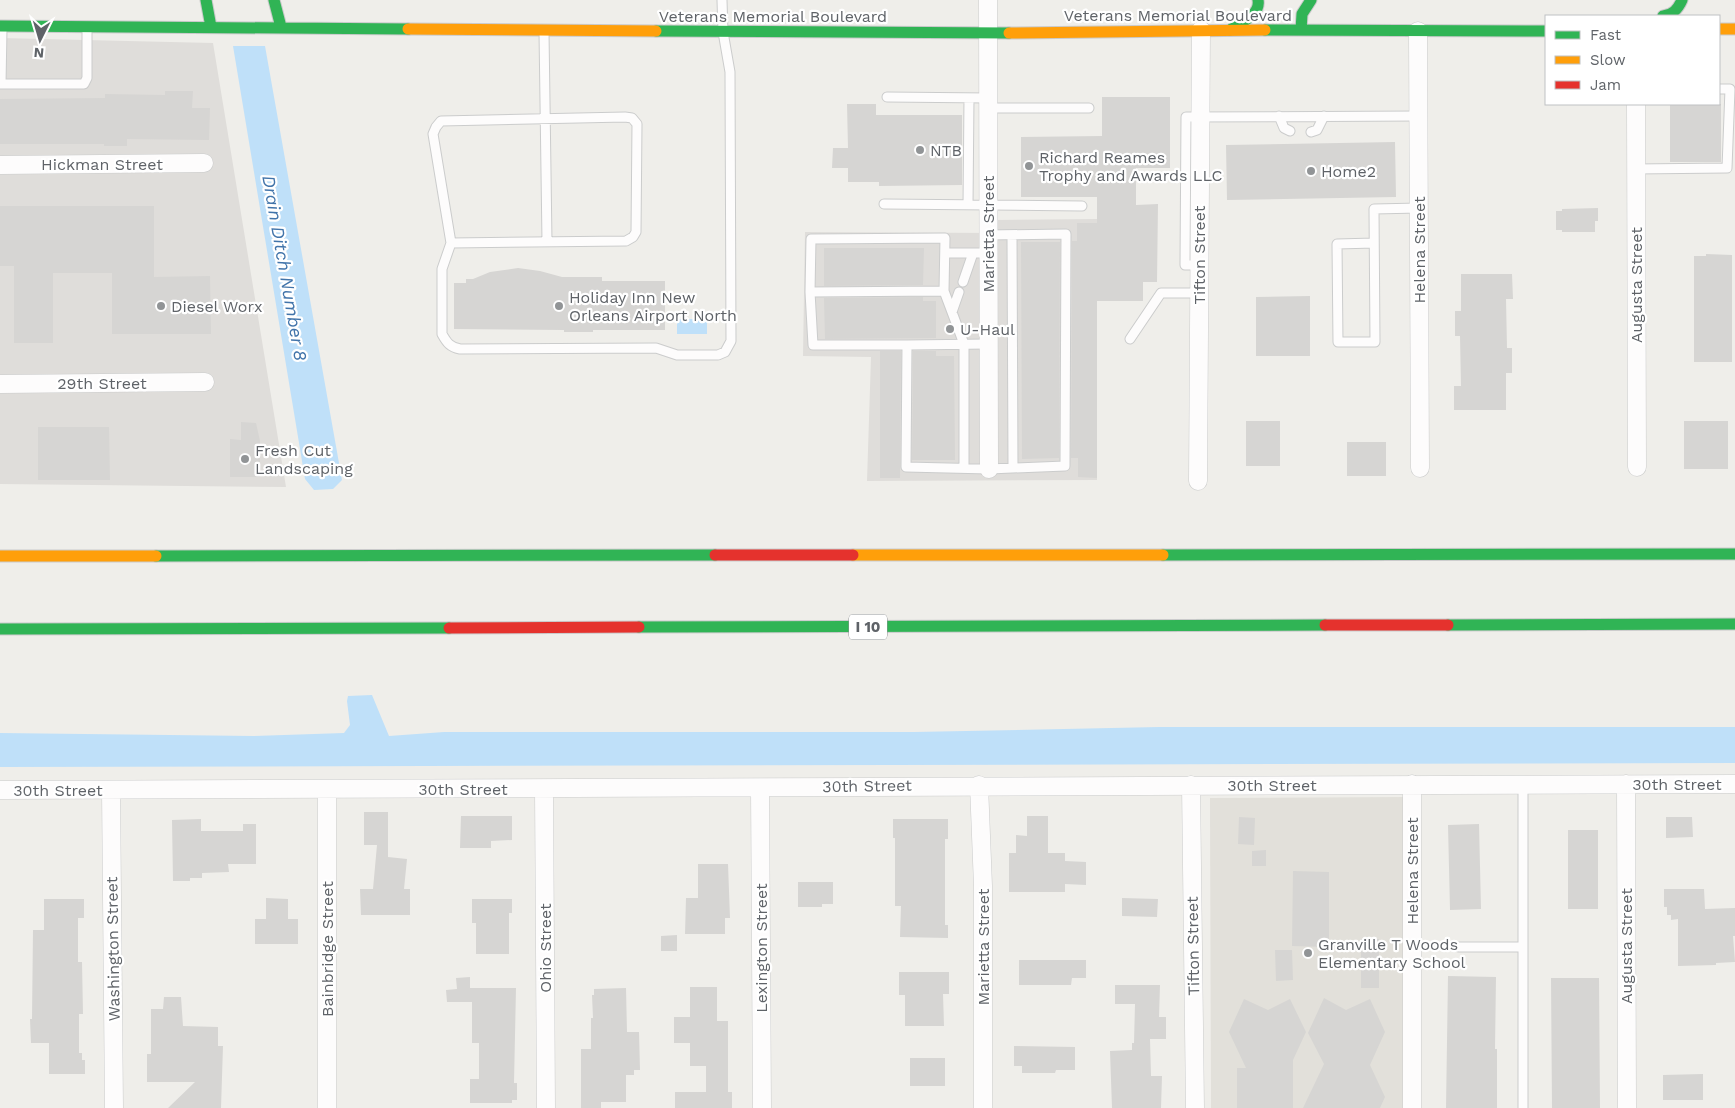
<svg xmlns="http://www.w3.org/2000/svg" width="1735" height="1108" font-family="'Work Sans',sans-serif">
  <rect width="100%" height="100%" fill="#efeeea"/>
  <path fill="#dfddda" d="M0,38l213,5 73,444 -286,-3z
    M1097,219v261l-230,1 4,-124 -68,-1 2,-124 191,1v-13z"/>
  <path fill="#e2e0da" d="M1405,797v311h-194l-1,-310z"/>
  <path fill="#bfe0f9" d="M233,46h32l77,434 -9,9 -19,1 -9,-11z
    M677,319h30v15h-30z
    M372,695l17,41 55,-4h470l245,-5h576v36l-1735,4v-34l254,3 90,-3 6,-8 -3,-24 1,-5z"/>
  <path fill="#d6d5d3" d="M165,91h28l-1,17h18l-1,32 -82,-1v7h-23v-2h-104v-45l105,-1v-4l60,1z
    M1102,97h68v71h-34v37l22,-1 -1,78h-14v19h-46v177l-19,-1v-19h-7l1,-217h5v-18h20v-26h-76v-60l81,-1z
    M847,104h29v11h86v70l-83,1v-4h-31v-14h-16l1,-20h15z
    M1670,104h51v58h-51z
    M1395,142l1,55 -169,3 -1,-55z
    M0,206h154v71l56,-1 1,58h-99v-61h-59v70h-39v-77h-14z
    M1598,208v13h-3v11h-33v-2h-6v-19h6v-2z
    M1021,242h39l-1,216 -37,1z
    M824,248h100l-1,37 -99,1z
    M1706,254l26,1v107h-38v-106h12z
    M518,268l22,3 22,6h40v4h63v49h-72v2h-29v-2l-110,-1v-46h12v-4h7l17,-7z
    M1461,274h51l1,25h-7l1,49h5v25h-6v37h-52v-24h7l-1,-50h-5v-25h6z
    M1310,296v60h-54v-59z
    M923,297v4h13v37l-111,1 -1,-41z
    M880,351h21l-1,127h-20z
    M913,351h23v5h18l1,104h-43z
    M1246,421h34v45h-34z
    M1684,421h44v48h-44z
    M241,422l15,1 4,18v36h-30v-38l11,1z
    M38,427h71l1,53h-72z
    M1347,442h39v34h-39z
    M364,812h24v45l19,2 -3,30h6v26h-49l-1,-26h13l4,-44h-13z
    M461,816h51v24l-21,1v7h-31z
    M1027,816h21v37h17v8l21,1v23l-21,-1v8h-56v-39h7v-18l11,1z
    M1239,817l16,1 -1,27 -16,-1z
    M1666,817h26l1,20 -27,1z
    M201,819v12h42v-7h13v40h-28l1,8 -27,1v5h-12v3h-17l-1,-61z
    M893,819h55v20h-3v86h3v13l-48,-1 1,-31h-6v-68h-2z
    M1479,824l2,85 -31,1 -2,-85z
    M1568,830h30v79h-30z
    M1266,850v16h-14v-15z
    M698,864h30l2,54h-5v16h-40l1,-36h12z
    M1293,871l36,1v75l-37,-1z
    M798,882h35v22h-11v3h-24z
    M1664,889h40l1,20 30,-1v28h-2l2,26 -19,1v2l-38,1v-47l-7,1v-5h-4v-8h-3z
    M266,898l22,1v20h10v25h-43v-25h11z
    M1122,898l36,1 -1,18 -35,-1z
    M44,899h40v19h-6v44h4l1,52h-4v39h3v7h3v14h-36v-31h-18l-1,-24h2l1,-89h11z
    M472,899h40v14h-3v41h-33v-31h-4z
    M677,935v16h-16v-15z
    M1361,939h18v49h-18z
    M1275,950h17l1,30 -17,1z
    M1019,960h67v18h-14l-1,7h-52z
    M899,972h50v22h-6l1,32h-39v-31h-6z
    M1448,976l48,1 -1,72h2v59h-51z
    M470,977v11h46l-2,95h3v17h-5v3h-42v-24h9v-36h-7v-41h-25l-1,-12 11,-1 -1,-11z
    M1551,978h48l1,130h-48z
    M1115,985h45l-1,32h7v22h-16l1,37h11l-1,32h-49l-2,-57 22,-1v-7h2l1,-39h-20z
    M690,987h27v34h11v71h4v16h-57v-16h31v-26h-16v-23h-16v-26h16z
    M626,988l1,44h12l1,38h-6v5h-8v27h-25v6h-20v-59h10v-31h2l-1,-23h2v-6z
    M164,997h17l2,29 35,1v19h5l-2,62h-53l27,-26h-48v-28h4v-45h12z
    M1324,998l22,12 24,-11 15,33 -15,33 15,32 -5,11h-77l21,-44 -16,-31z
    M1244,999l24,11 22,-11 16,33 -13,28v48h-56v-40h9l-17,-36z
    M1014,1046l61,1v23h-19l-1,3h-33v-7h-8z
    M910,1058h35v28h-35z
    M1703,1074v26h-40v-25z"/>
  <g fill="none" stroke-linecap="round" stroke-linejoin="round">
    <g stroke="#cbcccc" stroke-width="11">
      <path id="lane" d="M544,32l3,210
        M0,84h84l3,-6v-47
        M1,84l1,-55
        M887,97l101,1
        M988,108h101
        M1279,116l5,12 6,3
        M1311,132l6,-2 7,-14
        M1635,169l92,-1 3,-79h-11
        M884,204l198,2
        M968,205l1,-107
        M988,235l78,-1 -1,232 -76,3 -83,-2 1,-122 81,-1
        M1012,235l1,233
        M451,243l175,-2 7,-4 3,-5 1,-108 -5,-6 -7,-1 -184,4 -5,6 -3,7 18,109 -9,26v65c5,9 8,13 18,15l196,-1 21,7h41l7,-3 6,-11 -1,-269 -7,-40 -1,-32
        M1374,243l-37,1 1,98h37l-1,-133 45,-1
        M945,253h43
        M1199,265h-14l1,-148 233,-1
        M963,282l10,-29
        M944,291l1,-53 -134,1 -1,53 134,-1 20,53v124
        M810,292l3,53h94
        M952,312l7,-20
        M1130,339l31,-46h38
        M1459,947h64
        M1523,1108v-324"/>
    </g>
    <g stroke="#cbcccc" stroke-width="19">
      <path id="street" d="M988,0l1,469
        M1418,31l2,437
        M1636,104l1,363
        M0,165l204,-2
        M0,384l205,-2
        M1198,481l3,-451
        M1412,784v324
        M1626,784l1,324
        M979,785l4,101v222
        M1191,785l4,323
        M760,788l2,320
        M544,789l2,319
        M0,790c578,0 1157,-6 1735,-6
        M111,790l3,318
        M327,790v318"/>
    </g>
    <g stroke="#cacacb" stroke-width="13">
      <path id="fast" d="M206,0l5,27
        M274,0l7,27
        M1663,16c10,-1 15,-7 19,-16
        M0,26l408,3
        M1230,30c10,-7 31,-15 28,-30
        M1265,30l281,1
        M1301,30l1,-16 9,-14
        M656,31l353,2
        M1163,555l572,-1
        M156,556l559,-1
        M1448,625l287,-1
        M639,627l686,-2
        M0,629l449,-1"/>
    </g>
    <g stroke="#cacacb" stroke-width="13">
      <path id="slow" d="M408,29l248,2
        M1719,29h16
        M1009,33l256,-3
        M853,555h310
        M0,556h156"/>
    </g>
    <g stroke="#cacacb" stroke-width="13">
      <path id="jam" d="M715,555h138
        M1325,625h123
        M449,628l190,-1"/>
    </g>
    <use href="#lane" stroke="#fdfcfc" stroke-width="9"/>
    <use href="#street" stroke="#fdfcfc" stroke-width="18"/>
    <use href="#fast" stroke="#30b455" stroke-width="11"/>
    <use href="#slow" stroke="#ff9f0a" stroke-width="11"/>
    <use href="#jam" stroke="#e5322d" stroke-width="11"/>
  </g>
  <g fill="#919496" stroke="#fff" stroke-width="2">
    <circle cx="920" cy="150" r="5"/>
    <circle cx="1029" cy="166" r="5"/>
    <circle cx="1311" cy="171" r="5"/>
    <circle cx="161" cy="306" r="5"/>
    <circle cx="559" cy="306" r="5"/>
    <circle cx="950" cy="329" r="5"/>
    <circle cx="245" cy="459" r="5"/>
    <circle cx="1308" cy="953" r="5"/>
  </g>
  <g text-anchor="middle" dominant-baseline="central" stroke-width="4.5" stroke-linejoin="round" paint-order="stroke">
    <rect fill="#fff" stroke="#8f9295" stroke-width="1" x="849" y="614.5" width="38" height="25" rx="4"/>
    <g font-size="15" font-weight="bold" fill="#5f6368">
      <text x="868" y="627">I 10</text>
    </g>
    <g font-size="16" fill="#5f6368" stroke="#fff">
      <text x="1178" y="15">Veterans Memorial Boulevard</text>
      <text x="773" y="16">Veterans Memorial Boulevard</text>
      <text x="102" y="164">Hickman Street</text>
      <text transform="translate(988 234) rotate(-90)">Marietta Street</text>
      <text transform="translate(1419 250) rotate(-90)">Helena Street</text>
      <text transform="translate(1199 255) rotate(-90)">Tifton Street</text>
      <text transform="translate(1636 285) rotate(-90)">Augusta Street</text>
      <text x="102" y="383">29th Street</text>
      <text x="1677" y="784">30th Street</text>
      <text x="1272" y="785">30th Street</text>
      <text transform="translate(867 786) rotate(-1)">30th Street</text>
      <text x="463" y="789">30th Street</text>
      <text x="58" y="790">30th Street</text>
      <text transform="translate(1412 871) rotate(-90)">Helena Street</text>
      <text transform="translate(1193 946) rotate(-91)">Tifton Street</text>
      <text transform="translate(1626 946) rotate(-90)">Augusta Street</text>
      <text transform="translate(983 947) rotate(-90)">Marietta Street</text>
      <text transform="translate(545 948) rotate(-90)">Ohio Street</text>
      <text transform="translate(761 948) rotate(-90)">Lexington Street</text>
      <text transform="translate(113 949) rotate(-91)">Washington Street</text>
      <text transform="translate(327 949) rotate(-90)">Bainbridge Street</text>
    </g>
    <g font-size="16" fill="#5f6368" stroke="#fff" text-anchor="start">
      <text x="930" y="150">NTB</text>
      <text x="1039" y="157">Richard Reames<tspan x="1039" dy="18">Trophy and Awards LLC</tspan></text>
      <text x="1321" y="171">Home2</text>
      <text x="569" y="297">Holiday Inn New<tspan x="569" dy="18">Orleans Airport North</tspan></text>
      <text x="171" y="306">Diesel Worx</text>
      <text x="960" y="329">U-Haul</text>
      <text x="255" y="450">Fresh Cut<tspan x="255" dy="18">Landscaping</tspan></text>
      <text x="1318" y="944">Granville T Woods<tspan x="1318" dy="18">Elementary School</tspan></text>
    </g>
    <g font-size="18" font-style="italic" fill="#4174aa" stroke="#fff">
      <text transform="translate(285 268) rotate(80)">Drain Ditch Number 8</text>
    </g>
  </g>
  <rect x="1545" y="15" width="175" height="90" fill="#ffffff" stroke="#bfc1c3"/>
  <rect x="1555" y="31" width="25" height="8" fill="#30b455" stroke="#bfc1c3"/>
  <text x="1590" y="40" font-size="15" fill="#5f6368">Fast</text>
  <rect x="1555" y="56" width="25" height="8" fill="#ff9f0a" stroke="#bfc1c3"/>
  <text x="1590" y="65" font-size="15" fill="#5f6368">Slow</text>
  <rect x="1555" y="81" width="25" height="8" fill="#e5322d" stroke="#bfc1c3"/>
  <text x="1590" y="90" font-size="15" fill="#5f6368">Jam</text>
  <g transform="translate(40 40) rotate(185)" stroke="#ffffff" stroke-width="4" paint-order="stroke">
  <path d="M0-4L9 19L0 12L-9 19Z" fill="#5f6368"/>
  <text y="-8" font-size="14" font-weight="bold" text-anchor="middle" fill="#5f6368">N</text>
  </g>
</svg>
